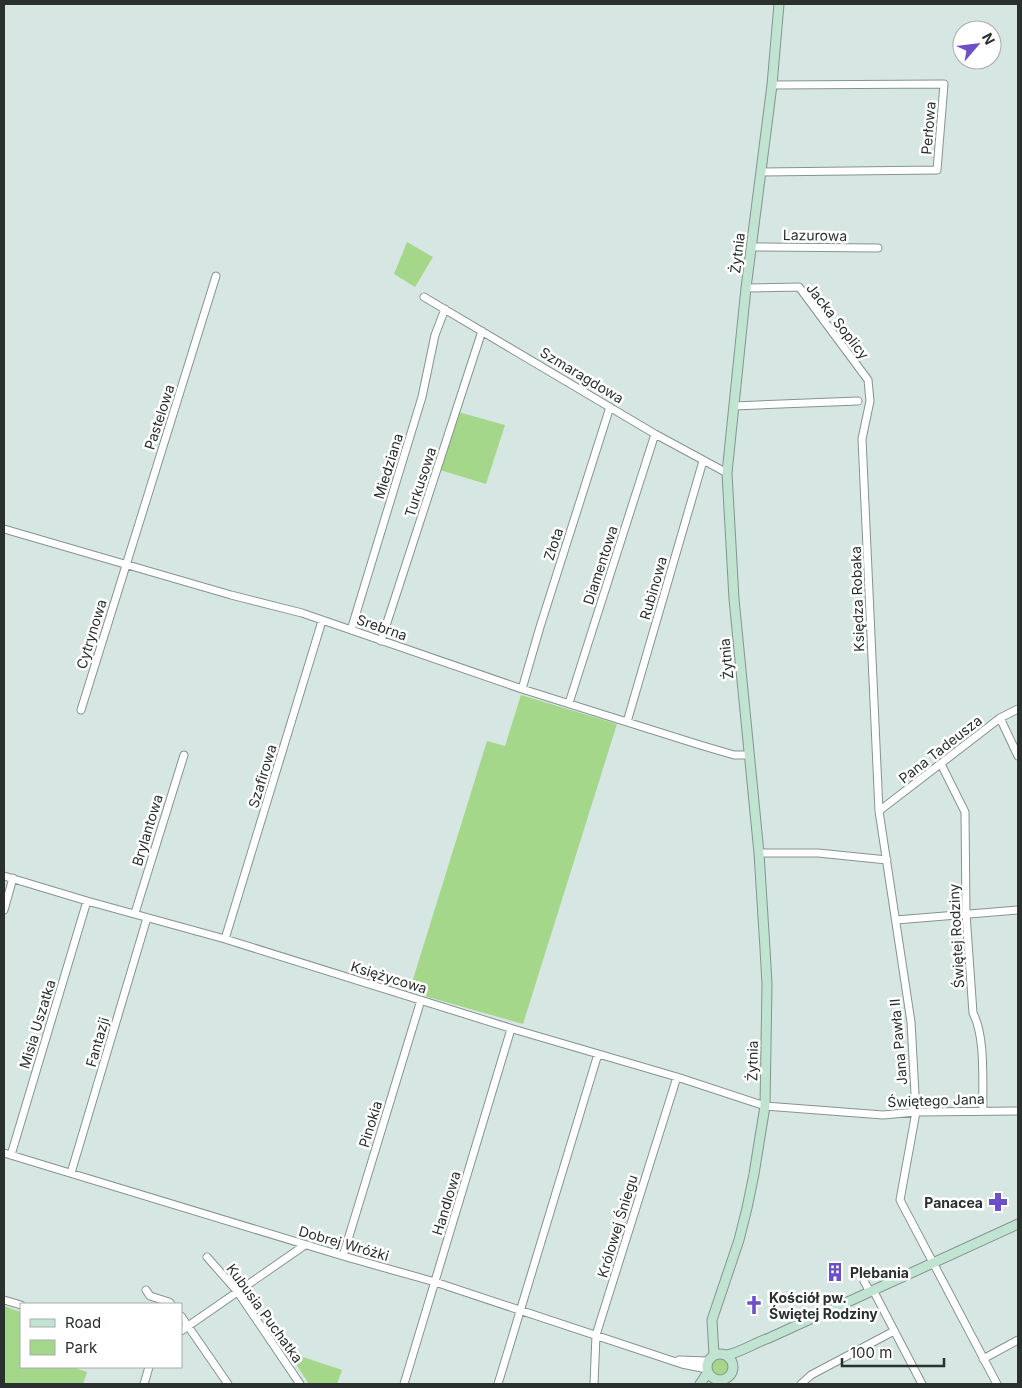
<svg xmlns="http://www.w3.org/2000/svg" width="1022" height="1388" font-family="Inter,sans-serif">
  <rect width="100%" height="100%" fill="#d6e6e2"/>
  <path fill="#a5d78a" d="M407,242l26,15 -18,30 -21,-13z
    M458,412l47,13 -19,59 -46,-14z
    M521,695l96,29 -94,300 -95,-27 -18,-8 77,-248 18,5z
    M4,1306l17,6v55h51l15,5 -4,12h-79z
    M288,1352l54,18 -5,14h-28z
    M712 1367a8 8 0 1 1 16 0a8 8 0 1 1-16 0Z"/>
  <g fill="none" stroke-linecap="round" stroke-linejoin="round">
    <g stroke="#869491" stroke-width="9">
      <path id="street" d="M761,172l176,-2 7,-86 -172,1
        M751,247l127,1
        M746,288l53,-1 69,93 2,21 -8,38 17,372 32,211 5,90 -16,88 97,184
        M424,297l231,137 72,39
        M734,406l124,-5
        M4,529l227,66 71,18 220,76 178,56 34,10h15
        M351,630l71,-233 13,-62 10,-26
        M381,641l101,-310
        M522,689l18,-62 70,-220
        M569,703l86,-269
        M81,710l135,-434
        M1000,718l18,38
        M627,722l76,-261
        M941,764l24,48 1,102 7,99c13,25 9,70 10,98
        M879,811l121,-93 18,-9
        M759,853h59l69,7
        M4,876l83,25 138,38 288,90 164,48 88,29 118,9 33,-3 102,-1
        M4,910l9,-32
        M135,913l49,-158
        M896,920l122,-10
        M225,939l97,-318
        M4,1153l339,103 92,26 247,82 25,5
        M11,1155l76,-254
        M71,1173l76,-255
        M343,1256l78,-256
        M207,1257l30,34 63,93
        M864,1281l6,11
        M146,1290l4,6 19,6 2,2
        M873,1290l49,94
        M4,1300l17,5
        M181,1316l47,68
        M181,1331l124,-86
        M983,1359l35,-19
        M679,1360l29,1
        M144,1384l5,-17
        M404,1384l107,-355
        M498,1384l100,-330
        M594,1384l2,-49 81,-258
        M801,1384l10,-9 83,-44"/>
    </g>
    <g stroke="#869491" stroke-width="11">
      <path id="secondary" d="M707 1367a13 13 0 1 1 26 0a13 13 0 1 1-26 0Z
        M714,1355l-2,-35 27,-80 8,-32 7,-34 11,-68 2,-122 -2,-35 -6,-96 -25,-254 -7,-126 19,-185 26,-203 7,-81
        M726,1355c12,-1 30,-13 43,-17l249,-114
        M700,1384l8,-12"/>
    </g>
    <use href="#street" stroke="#fff" stroke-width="7"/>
    <use href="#secondary" stroke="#c1e3d2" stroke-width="9"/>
  </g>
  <defs>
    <g id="pharmacy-bare" transform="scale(1.5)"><path d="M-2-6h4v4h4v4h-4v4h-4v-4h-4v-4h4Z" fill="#6c50ca" stroke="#fff" stroke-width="2.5" paint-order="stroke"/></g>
    <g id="building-bare" transform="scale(1.5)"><path d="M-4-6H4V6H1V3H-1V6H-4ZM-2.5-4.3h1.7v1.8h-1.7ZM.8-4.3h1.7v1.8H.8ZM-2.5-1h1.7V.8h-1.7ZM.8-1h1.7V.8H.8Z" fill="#6c50ca" stroke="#fff" stroke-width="2.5" paint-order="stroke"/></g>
    <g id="church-bare" transform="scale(1.5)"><path d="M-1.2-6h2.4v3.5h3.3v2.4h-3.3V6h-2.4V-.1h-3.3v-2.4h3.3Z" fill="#6c50ca" stroke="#fff" stroke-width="2.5" paint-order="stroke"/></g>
  </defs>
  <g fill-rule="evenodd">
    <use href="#pharmacy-bare" x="998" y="1202"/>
    <use href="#building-bare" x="835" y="1272"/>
    <use href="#church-bare" x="754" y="1305"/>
  </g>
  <g text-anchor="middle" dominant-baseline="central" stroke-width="5" stroke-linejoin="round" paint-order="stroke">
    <g font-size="14" fill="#29302e" stroke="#fff">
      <text transform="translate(928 128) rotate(-85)">Perłowa</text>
      <text transform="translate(815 235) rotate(1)">Lazurowa</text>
      <text transform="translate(737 253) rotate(-83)">Żytnia</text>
      <text transform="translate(838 321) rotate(52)">Jacka Soplicy</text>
      <text transform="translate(582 375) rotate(31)">Szmaragdowa</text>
      <text transform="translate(159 417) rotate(-72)">Pastelowa</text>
      <text transform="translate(388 466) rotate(-73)">Miedziana</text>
      <text transform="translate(420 482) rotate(-72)">Turkusowa</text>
      <text transform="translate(553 544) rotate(-72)">Złota</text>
      <text transform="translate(600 565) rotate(-72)">Diamentowa</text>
      <text transform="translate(653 588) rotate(-74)">Rubinowa</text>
      <text transform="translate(857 599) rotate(-92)">Księdza Robaka</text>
      <text transform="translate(382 627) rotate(19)">Srebrna</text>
      <text transform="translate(91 634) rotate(-73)">Cytrynowa</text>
      <text transform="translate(726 659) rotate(-96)">Żytnia</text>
      <text transform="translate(940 749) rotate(-38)">Pana Tadeusza</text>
      <text transform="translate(262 776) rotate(-73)">Szafirowa</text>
      <text transform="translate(147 830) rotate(-73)">Brylantowa</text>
      <text transform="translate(956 936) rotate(-93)">Świętej Rodziny</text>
      <text transform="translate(389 977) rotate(17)">Księżycowa</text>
      <text transform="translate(37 1024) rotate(-73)">Misia Uszatka</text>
      <text transform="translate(97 1042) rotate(-74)">Fantazji</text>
      <text transform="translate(898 1042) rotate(-95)">Jana Pawła II</text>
      <text transform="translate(752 1061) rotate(-89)">Żytnia</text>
      <text transform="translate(936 1100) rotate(-2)">Świętego Jana</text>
      <text transform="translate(370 1124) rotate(-73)">Pinokia</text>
      <text transform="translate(446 1203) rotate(-73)">Handlowa</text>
      <text transform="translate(617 1226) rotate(-73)">Królowej Śniegu</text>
      <text transform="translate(344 1243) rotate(16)">Dobrej Wróżki</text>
      <text transform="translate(265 1313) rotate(54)">Kubusia Puchatka</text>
    </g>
    <g font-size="14" font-weight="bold" fill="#29302e" stroke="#fff" text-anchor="start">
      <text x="983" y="1202" text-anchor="end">Panacea</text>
      <text x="850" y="1272">Plebania</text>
      <text x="769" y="1297">Kościół pw.<tspan x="769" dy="16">Świętej Rodziny</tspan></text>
    </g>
  </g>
  <rect width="1022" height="1388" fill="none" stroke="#29302e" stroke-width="10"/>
  <rect x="20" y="1303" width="162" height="65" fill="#ffffff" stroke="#a9acab"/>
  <rect x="30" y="1319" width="25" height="8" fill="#c1e3d2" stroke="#a9acab"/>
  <text x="65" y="1328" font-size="15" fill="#29302e">Road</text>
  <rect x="30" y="1340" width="25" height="15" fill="#a5d78a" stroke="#a9acab"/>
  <text x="65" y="1353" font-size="15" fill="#29302e">Park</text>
  <g transform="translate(977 45) rotate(62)"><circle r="24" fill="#ffffff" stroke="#a9acab"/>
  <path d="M0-4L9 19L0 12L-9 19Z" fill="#6c50ca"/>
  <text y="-8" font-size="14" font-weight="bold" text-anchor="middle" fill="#29302e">N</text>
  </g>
  <path d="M842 1358v8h102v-8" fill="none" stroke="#29302e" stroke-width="2.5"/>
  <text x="850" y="1358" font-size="15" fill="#29302e" stroke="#ffffff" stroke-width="4" paint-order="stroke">100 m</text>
</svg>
